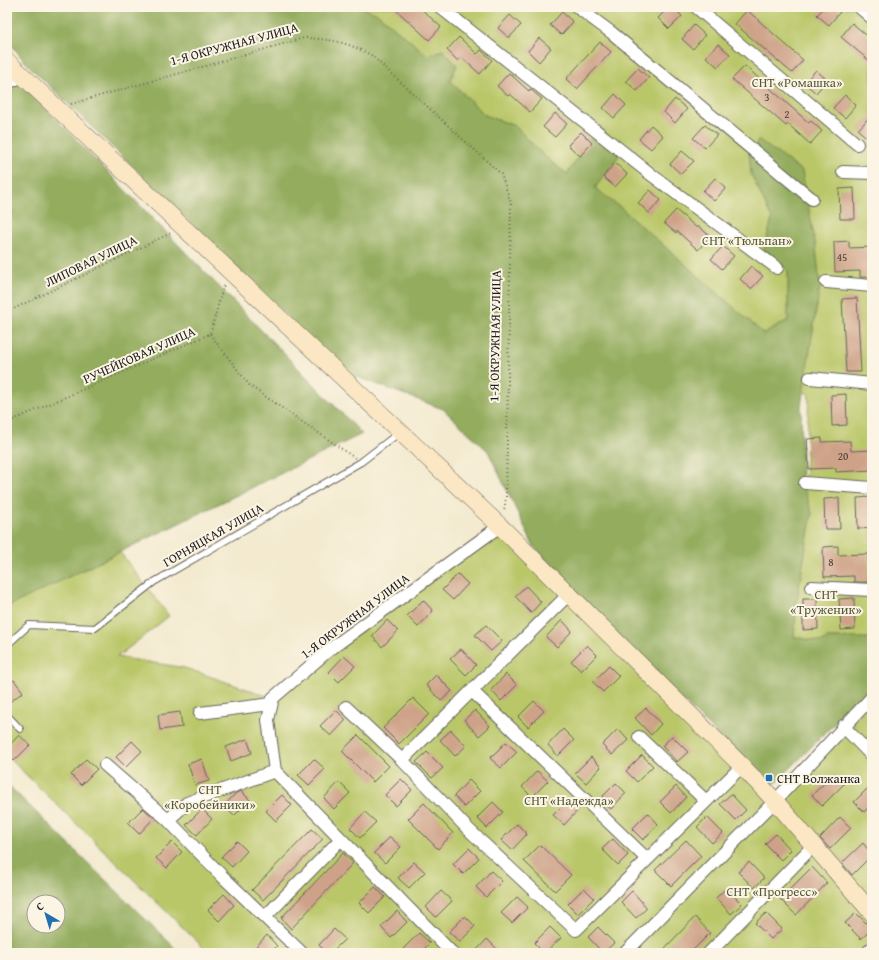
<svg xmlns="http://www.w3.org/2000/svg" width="879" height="960" font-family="'Gentium Book Plus',serif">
  <rect width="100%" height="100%" fill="#fcf5e5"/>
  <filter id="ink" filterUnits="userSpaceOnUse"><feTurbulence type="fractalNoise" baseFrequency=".025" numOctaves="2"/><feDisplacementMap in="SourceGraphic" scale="8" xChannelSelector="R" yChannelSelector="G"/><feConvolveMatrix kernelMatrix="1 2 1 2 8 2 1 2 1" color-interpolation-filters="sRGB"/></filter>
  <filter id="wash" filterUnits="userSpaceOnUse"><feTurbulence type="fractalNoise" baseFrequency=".012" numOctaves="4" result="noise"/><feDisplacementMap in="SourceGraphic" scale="16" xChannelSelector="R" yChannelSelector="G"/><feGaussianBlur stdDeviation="0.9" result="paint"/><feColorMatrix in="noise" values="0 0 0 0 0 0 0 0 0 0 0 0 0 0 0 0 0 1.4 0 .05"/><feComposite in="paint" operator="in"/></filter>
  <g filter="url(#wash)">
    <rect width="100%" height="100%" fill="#f3eacf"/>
    <path fill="#bac769" stroke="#6b7242" d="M342,7h530v644l-105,-3 38,-165 4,-88z
      M7,405l162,211 -52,41 68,11 88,30 227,-172 275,274 97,-100v253h-663l-202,-197z"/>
    <path fill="#93ac5d" stroke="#58643c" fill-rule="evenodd" d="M7,7h353l18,7 49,41 16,-5 14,15 -7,16 35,34 30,11 30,31 22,17 32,-47 25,22 -29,39 26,20 143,126 24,-14v-49l-24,-22 8,-30 -21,-45 -2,-21 10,-13 43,31 14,77 4,38 -19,120 1,76 10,31 -14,80 -4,44 29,5 4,-4h45v47l-101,103 -134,-133 -103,-108 -46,-96 -45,-42 -99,-37 -319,-310 -18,-23z
      M21,83l341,351 -355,173v-518z
      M7,784l173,169h-173zM34,902h24v24h-24z"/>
    <g id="blocks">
      <path fill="#cea288" d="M393,7h26l22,20 -12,13z
        M669,7h3l10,9 -13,13 -11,-11z
        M825,7h10l5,5 -11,13 -12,-10z
        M747,10l56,50 -11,13 -57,-49z
        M562,12l11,10 -12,13 -11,-10z
        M510,15l11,10 -12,13 -11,-10z
        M852,23l20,17v23l-31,-26z
        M694,25l11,10 -12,14 -11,-10z
        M459,37l18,17 4,-4 11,10 -12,14 -19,-17 -3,4 -11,-11z
        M539,38l12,10 -12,14 -11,-11z
        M600,42l11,10 -34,37 -11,-10z
        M718,44l12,10 -12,13 -12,-10z
        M745,66l64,57 2,-2 11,10 -12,13 -22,-20 -2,2 -54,-47z
        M638,68l11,10 -12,13 -11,-10z
        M816,70l11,10 -11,13 -12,-10z
        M509,73l20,18 1,-2 12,10 -12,13 -20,-18 -2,2 -11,-10z
        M615,94l11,11 -12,13 -11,-10z
        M845,95l11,10 -11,13 -12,-10z
        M675,99l12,10 -12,14 -11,-11z
        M555,113l12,11 -12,13 -12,-10z
        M872,114v28l-14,-12z
        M651,125l12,11 -12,13 -12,-10z
        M705,125l12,10 -12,13 -12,-10z
        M581,132l11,11 -12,13 -12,-11z
        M682,151l12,10 -13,13 -11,-10z
        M615,163l12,11 -12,13 -12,-10z
        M715,178l11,10 -12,13 -11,-10z
        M854,188l1,31h-15l-1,-30z
        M650,190l11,10 -12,13 -11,-10z
        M676,210l21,18 1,-2 12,10 -12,14 -21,-19 -1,2 -12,-10z
        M849,241v7l23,-1v30h-12v-6l-25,1 -1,-30z
        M723,246l11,10 -12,13 -11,-10z
        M751,266l12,10 -12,13 -11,-10z
        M857,298l4,74h-15l-4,-73z
        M846,394l1,31 -15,1 -1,-31z
        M822,438v4l28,-1 1,10 21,-1v20l-36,2v-4l-27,1 -2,-30z
        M871,497l1,31 -14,1 -1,-31z
        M839,498l1,31h-15l-1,-30z
        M838,546v9l30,-1 1,28h-15v-6l-30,1 -1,-30z
        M458,574l10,10 -15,16 -11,-10z
        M526,586l15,16 -10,11 -16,-17z
        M854,598l1,31 -14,1 -2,-31z
        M803,599h14l1,30 -15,1z
        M423,600l10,11 -15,16 -11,-11z
        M387,620l11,11 -16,16 -10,-11z
        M562,620l10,11 -15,16 -11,-10z
        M486,625l16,16 -11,10 -16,-16z
        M587,645l10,10 -16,16 -10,-10z
        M461,649l15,16 -10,10 -16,-16z
        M344,656l11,10 -16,16 -10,-10z
        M609,666l10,10 -16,16 -10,-10z
        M506,674l11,11 -16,16 -10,-11z
        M436,675l16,16 -11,10 -15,-16z
        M14,680l9,12 -16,12v-19z
        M413,698l16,16 -30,30 -16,-16z
        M534,701l10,10 -16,16 -10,-10z
        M646,708l15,16 -10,11 -16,-17z
        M336,710l10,10 -15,16 -11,-10z
        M475,710l15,16 -11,10 -15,-16z
        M180,712l2,15 -22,3 -2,-15z
        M563,729l11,11 -16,16 -10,-11z
        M618,729l10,11 -16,15 -10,-10z
        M451,730l15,16 -11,10 -15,-16z
        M19,735l11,10 -16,16 -7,-7v-6z
        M358,735l31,31 -16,16 -31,-31z
        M672,736l16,16 -11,10 -15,-16z
        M247,739l5,14 -21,8 -5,-14z
        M132,741l10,10 -16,16 -10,-10z
        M506,742l11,10 -16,16 -11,-10z
        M427,752l16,16 -11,10 -16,-16z
        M642,755l11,11 -16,16 -11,-11z
        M591,757l10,10 -15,16 -11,-10z
        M86,759l11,10 -16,16 -10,-10z
        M202,759l7,22 -14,4 -7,-21z
        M314,759l11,10 -16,16 -11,-10z
        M537,771l11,10 -16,16 -10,-10z
        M834,774l10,10 -22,22 -10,-11z
        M401,779l11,11 -16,16 -11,-11z
        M469,780l11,11 -16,16 -10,-11z
        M339,782l11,11 -16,16 -10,-11z
        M616,783l10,10 -15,16 -11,-10z
        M872,784v20l-8,8 -10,-10z
        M676,786l10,11 -15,16 -11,-11z
        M241,791l9,9 -16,16 -10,-10 12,-13z
        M731,794l15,16 -10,10 -16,-16z
        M282,795l10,10 -16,16 -10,-10z
        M569,799l10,10 -15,16 -11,-10z
        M493,802l10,10 -16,16 -10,-10z
        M424,803l29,30 -15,16 -30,-30z
        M143,808l11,10 -15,16 -11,-11z
        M202,809l10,10 -15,16 -11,-10z
        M365,812l11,10 -16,16 -10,-10z
        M648,813l10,11 -15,16 -11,-11z
        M707,817l16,16 -11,10 -15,-16z
        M840,817l11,11 -21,21 -10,-11z
        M517,824l10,10 -15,16 -11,-10z
        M312,829l11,10 -60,61 -11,-10z
        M776,834l15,16 -10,10 -16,-16z
        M390,837l11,10 -16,16 -11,-10z
        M613,839l15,16 -10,10 -16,-16z
        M686,840l15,16 -30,30 -16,-16z
        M237,841l10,10 -15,16 -11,-10z
        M172,842l10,10 -15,16 -11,-10z
        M863,843l9,12 -20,20 -10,-12z
        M540,845l31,30 -16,16 -31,-30z
        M469,848l10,10 -16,16 -10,-10z
        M343,853l10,10 -62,66 -10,-11z
        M414,862l11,10 -16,16 -11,-10z
        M749,862l15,16 -10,10 -16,-16z
        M812,867l15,16 -31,32 -16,-16z
        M491,871l11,10 -16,16 -10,-10z
        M375,887l10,10 -16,16 -10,-10z
        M584,888l10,10 -16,16 -10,-10z
        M726,888l16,16 -11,10 -15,-16z
        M441,891l11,10 -16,16 -10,-10z
        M632,891l15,17 -11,10 -15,-16z
        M224,894l10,11 -15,16 -11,-11z
        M517,897l11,10 -16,16 -11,-10z
        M397,911l10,11 -16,16 -10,-11z
        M766,913l16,16 -11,10 -16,-16z
        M856,913l16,16 -11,10 -16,-16z
        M465,916l10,10 -15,16 -11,-10z
        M695,917l15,16 -20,20h-22l-4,-4z
        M550,927l11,11 -17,15 -10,-10z
        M598,927l16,16 -11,10 -15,-16z
        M334,929l11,10 -14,14h-4l-8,-8z
        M419,933l11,10 -10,10h-12l-5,-4z
        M267,935l10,11 -7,7h-20z
        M487,939l14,14h-27z"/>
    </g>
  </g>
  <g filter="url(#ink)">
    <use href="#blocks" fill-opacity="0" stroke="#67645b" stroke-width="1"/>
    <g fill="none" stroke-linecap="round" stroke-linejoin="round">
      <g stroke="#67645b" stroke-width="8">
        <path id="lane" d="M7,645l22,-20 66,3 59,-46 207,-120 39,-30
          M7,715l13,14"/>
      </g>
      <g stroke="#67645b" stroke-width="14">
        <path id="street" d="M440,7l213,169 124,92
          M577,7l35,26 200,166
          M696,7l161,137
          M859,7l13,11
          M7,83l16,-7
          M843,172l29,1
          M826,282l46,4
          M810,378l62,6
          M805,483l67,5
          M811,587l61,3
          M472,691l175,168
          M346,707l56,53 66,69 108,101 166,-164
          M200,713l71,-9
          M843,726l29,30
          M639,737l67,64
          M402,760l167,-166
          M105,765l63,55 54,56 80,77
          M275,771l177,182
          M168,820l19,-17 88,-32 -7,-51 5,-22 56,-48 171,-124
          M265,917l76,-78
          M625,953l150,-152 97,-104
          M709,953l105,-108
          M867,953l5,-5"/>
      </g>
      <g stroke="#67645b" stroke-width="18">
        <path id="secondary" d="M7,61l493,465 242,240 33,35 97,112"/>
      </g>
      <path stroke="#67645b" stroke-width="2" stroke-dasharray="1 3" stroke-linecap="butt" d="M71,104l233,-66c27,1 43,4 67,17l130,119 10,29 -5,295 -2,13
        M7,312l164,-79
        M210,334l40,52 105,72
        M13,420l197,-86 14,-50"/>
      <use href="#lane" stroke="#fff" stroke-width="6"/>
      <use href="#street" stroke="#fff" stroke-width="12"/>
      <use href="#secondary" stroke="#fbe7c3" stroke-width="17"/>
    </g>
  </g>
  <rect fill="#1f6fb2" stroke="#fcf5e5" stroke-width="1.5" x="765" y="774" width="8" height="8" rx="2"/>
  <g text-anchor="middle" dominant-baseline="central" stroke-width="4" stroke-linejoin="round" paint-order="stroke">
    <g font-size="11" fill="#483e37">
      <text x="767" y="97">3</text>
      <text x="787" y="114">2</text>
      <text x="842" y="257">45</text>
      <text x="843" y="456">20</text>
      <text x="831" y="562">8</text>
    </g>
    <g font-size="13" fill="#1c1c1c" stroke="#fcf5e5">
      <text transform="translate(234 44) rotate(-15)">1-Я ОКРУЖНАЯ УЛИЦА</text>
      <text transform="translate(91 261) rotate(-26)">ЛИПОВАЯ УЛИЦА</text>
      <text transform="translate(495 336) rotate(-89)">1-Я ОКРУЖНАЯ УЛИЦА</text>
      <text transform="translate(139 355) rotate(-24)">РУЧЕЙКОВАЯ УЛИЦА</text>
      <text transform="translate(213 535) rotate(-30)">ГОРНЯЦКАЯ УЛИЦА</text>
      <text transform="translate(355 616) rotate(-37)">1-Я ОКРУЖНАЯ УЛИЦА</text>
    </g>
    <g font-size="13" fill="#535837" stroke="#fcf5e5">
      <text x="797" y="82">СНТ «Ромашка»</text>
      <text x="747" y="240">СНТ «Тюльпан»</text>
      <text x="826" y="594">СНТ<tspan x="826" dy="15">«Труженик»</tspan></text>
      <text x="210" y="789">СНТ<tspan x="210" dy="15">«Коробейники»</tspan></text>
      <text x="569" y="800">СНТ «Надежда»</text>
      <text x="772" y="891">СНТ «Прогресс»</text>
    </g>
    <g font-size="13" fill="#1c1c1c" stroke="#fcf5e5" text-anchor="start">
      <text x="777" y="778">СНТ Волжанка</text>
    </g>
  </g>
  <rect width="879" height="960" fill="none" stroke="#fcf5e5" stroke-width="24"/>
  <g transform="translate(46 914) rotate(322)"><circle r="19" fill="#fcf5e5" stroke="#a29e95"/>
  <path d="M0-3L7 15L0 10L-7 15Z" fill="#1f6fb2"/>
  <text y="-6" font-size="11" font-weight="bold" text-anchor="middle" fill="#1c1c1c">С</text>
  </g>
</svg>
